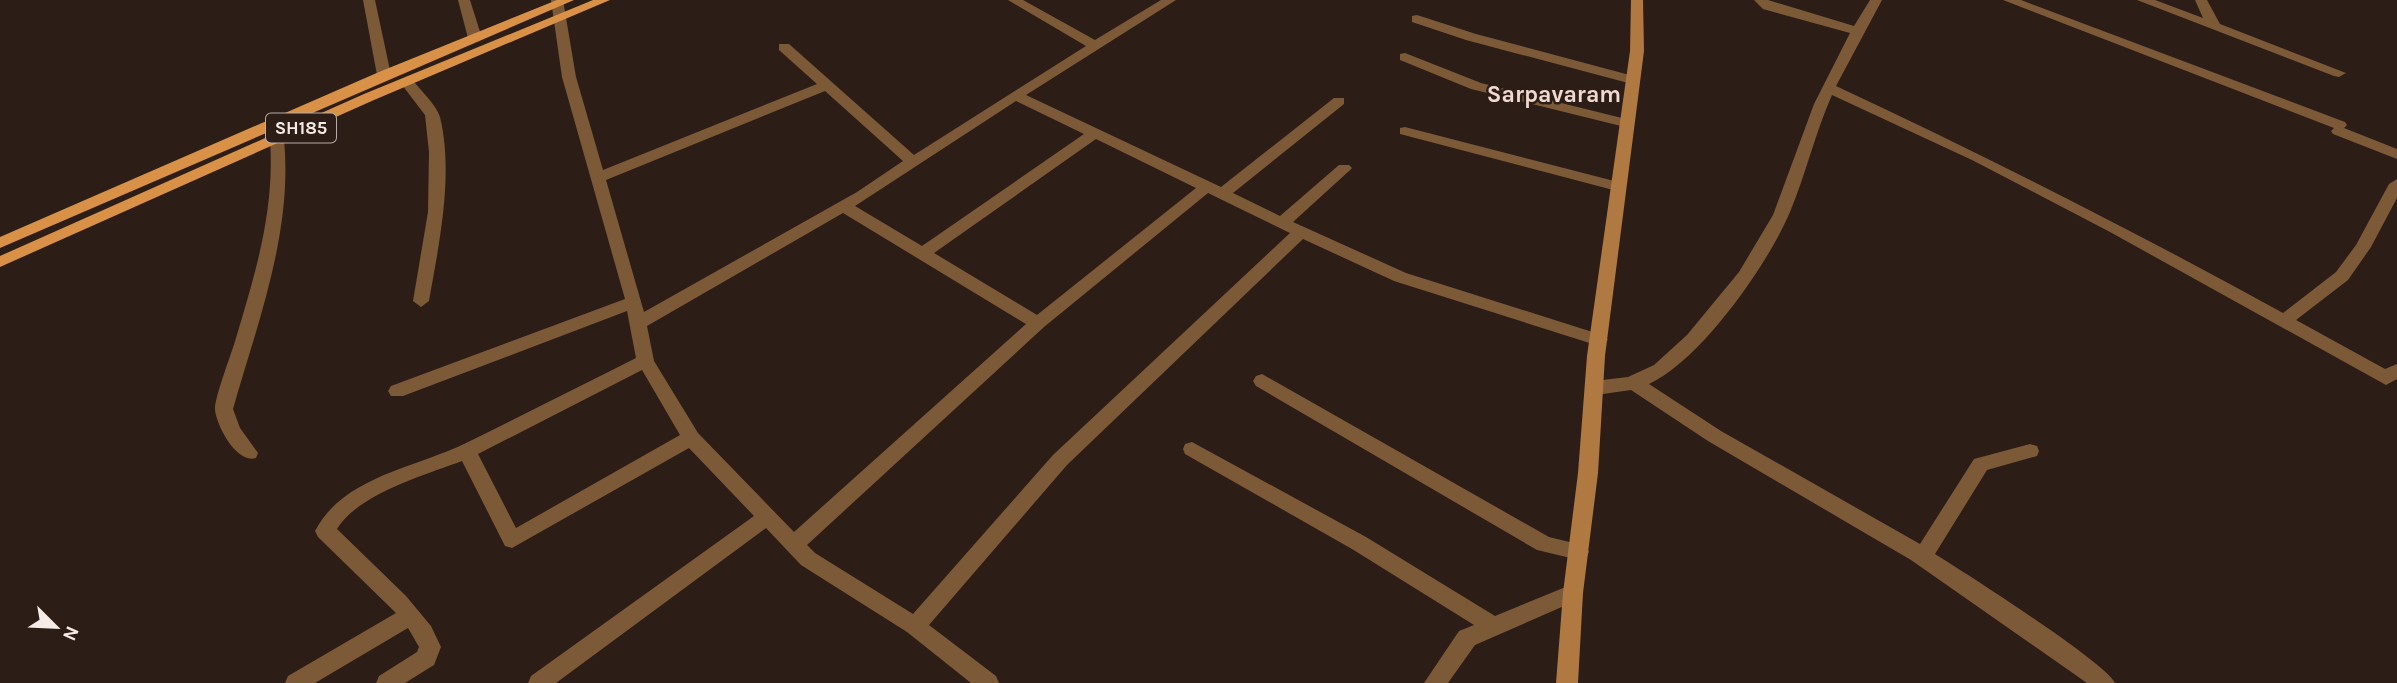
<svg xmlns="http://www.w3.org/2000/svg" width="2397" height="683" font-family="Karla,sans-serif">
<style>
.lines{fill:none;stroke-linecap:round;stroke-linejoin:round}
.minor{fill:#7c5a38;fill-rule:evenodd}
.secondary{fill:#b07941;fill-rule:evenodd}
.primary{fill:#d89146;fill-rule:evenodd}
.labels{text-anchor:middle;stroke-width:5;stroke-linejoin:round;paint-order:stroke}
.shield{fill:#2d1d17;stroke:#baada9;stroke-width:2}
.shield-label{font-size:18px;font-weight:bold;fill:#f7ebe7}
.quarter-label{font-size:23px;font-weight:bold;fill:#f1d9d1;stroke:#2d1d17}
</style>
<rect width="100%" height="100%" fill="#2d1d17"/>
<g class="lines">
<g class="minor">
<polygon points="363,0 375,0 391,75 389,78 379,78 377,75"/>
<polygon points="458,0 470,0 482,38 480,41 475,42 468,38"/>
<path d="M551,0H563L576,77L603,170L817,84L779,50V44H789L914,155L1086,46L1008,0H1023L1095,40L1161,0H1176L1026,95L1221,187L1334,98H1344V104L1233,193L1280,216L1339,165H1349L1352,168L1349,171L1293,222L1406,273L1605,336L1608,340L1599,346L1394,281L1303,239L1067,465L929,625L996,676L999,683H971L907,632L801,565L766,528L556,683H528L531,676L754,516L689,448L512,548L505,546L462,461C425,475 358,494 337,529L406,596L431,626L441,647L434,665L405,683H376L379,676L417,652L419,647L408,628L315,683H285L288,676L396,613L318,537L315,531C343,477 414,468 464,444C521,416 578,387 636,358L627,311L403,396H391L388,391L391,386L625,299L562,77ZM825,91L903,161L857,192L644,312L606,180ZM1016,101L1084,134L922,246L855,206ZM1096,139L1196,188L1037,315L934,253ZM1208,193L1290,233L1053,455L913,614L815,553L807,545L1044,327ZM843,213L1026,324L794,532L698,433L654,361L647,326ZM642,370L680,435L516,528L478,454Z"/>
<path d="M1754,0H1768L1854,26L1870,0H1882L1836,86C1988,157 2136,232 2283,313L2336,272L2356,245L2389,184L2397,179V198L2371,247L2348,280L2296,320L2385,369L2397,364V379L2386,385L2110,232L1972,160L1832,95C1815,133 1806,174 1790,212C1768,264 1701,360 1649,384L1721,431L1920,544L1974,459L2030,444L2037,446L2039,451L2037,456L1987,470L1935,554C1964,572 2105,662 2115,683H2087L1911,560L1708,441L1631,390L1603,394L1588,393L1585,388L1588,383L1594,381L1628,377L1654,365L1687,335L1739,272L1773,215L1814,104L1850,33L1763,9Z"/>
<polygon points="2003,0 2021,0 2345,122 2347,125 2344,128 2397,149 2397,159 2333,134 2331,131 2334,128"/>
<polygon points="2137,0 2155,0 2203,18 2195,0 2207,0 2220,24 2346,73 2339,77 2334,76"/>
<polygon points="1417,15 1476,34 1637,77 1639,80 1632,84 1466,40 1412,22 1412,16"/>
<polygon points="1405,53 1481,83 1630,120 1632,123 1625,127 1471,89 1400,60 1400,54"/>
<path d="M406,77L411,78C419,89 436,104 440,117C454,175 439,244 429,301L421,307L413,301L428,212L429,152L425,115L399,81Z"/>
<polygon points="1405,127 1622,183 1625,186 1617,191 1400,134 1400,128"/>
<path d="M277,135L284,139C293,232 258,321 233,409L240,428L258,453L256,458C237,464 217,427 215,410C214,398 232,353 236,338C256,271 275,210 270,139Z"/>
<polygon points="1262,374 1549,537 1586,546 1589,552 1586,558 1579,560 1537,550 1256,386 1253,381 1256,376"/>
<polygon points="1192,442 1366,537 1495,616 1573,584 1580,587 1583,593 1580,599 1475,645 1448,683 1424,683 1459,631 1474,625 1352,549 1185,454 1183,449 1185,444"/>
</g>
<polygon class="secondary" points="1631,0 1643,0 1644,51 1605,356 1598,473 1583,593 1578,683 1556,683 1563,593 1578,473 1587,356 1630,51"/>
<g class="primary">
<polygon points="557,0 574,0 0,248 0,237 379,72"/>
<polygon points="593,0 610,0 374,100 0,267 0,256 364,94"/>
</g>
</g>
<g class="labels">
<rect class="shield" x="266" y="113.5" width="70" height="29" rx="5"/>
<g class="shield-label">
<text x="301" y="134">SH185</text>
</g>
<g class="quarter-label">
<text x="1554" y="102">Sarpavaram</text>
</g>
</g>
<g transform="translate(56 627) rotate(114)" stroke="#2d1d17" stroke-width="5" paint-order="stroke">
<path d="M0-5L12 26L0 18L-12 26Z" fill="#f7ebe7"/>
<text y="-10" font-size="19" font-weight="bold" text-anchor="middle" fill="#f7ebe7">N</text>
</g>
</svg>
